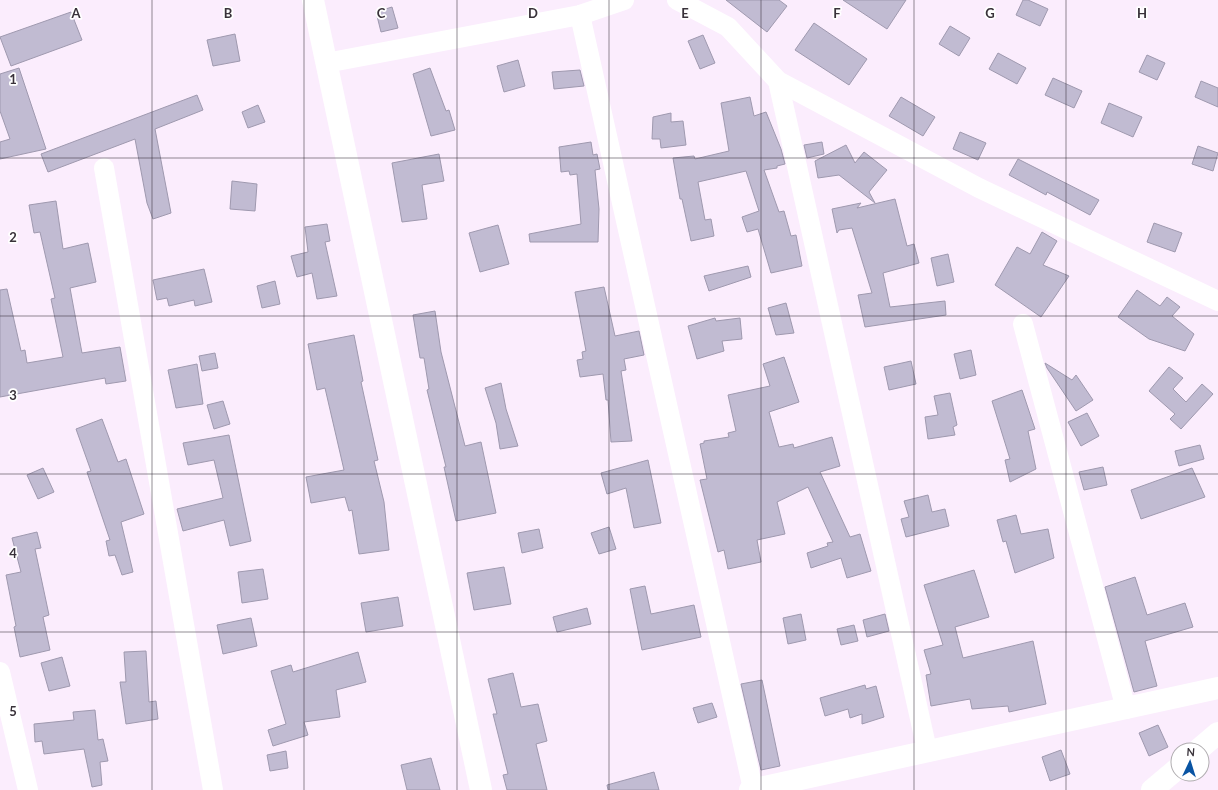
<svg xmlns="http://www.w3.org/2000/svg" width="1218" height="790" font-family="Lato,sans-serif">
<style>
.building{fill:#c1bbd2;stroke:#9f99af}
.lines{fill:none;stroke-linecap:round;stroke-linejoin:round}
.street{stroke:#fff;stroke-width:20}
.secondary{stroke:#fff;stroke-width:22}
.grid{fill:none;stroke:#39323a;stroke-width:1;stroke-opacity:0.55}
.grid-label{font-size:13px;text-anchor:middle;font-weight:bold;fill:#39323a;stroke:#fff;stroke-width:3.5;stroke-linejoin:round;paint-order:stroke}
</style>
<rect width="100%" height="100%" fill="#fbedfd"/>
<g class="building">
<polygon points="726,0 779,0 787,6 767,32"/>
<polygon points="843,0 906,0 887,29"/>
<polygon points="1023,0 1028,0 1048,9 1040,26 1016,15"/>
<polygon points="392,7 398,28 381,32 376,12"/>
<polygon points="71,12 82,40 11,66 0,37"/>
<polygon points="814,23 867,59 849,85 795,50"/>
<polygon points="950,26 970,38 959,56 939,44"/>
<polygon points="235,34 240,61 213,66 207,40"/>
<polygon points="703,35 715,63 700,69 688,41"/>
<polygon points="998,53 1026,68 1017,84 989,69"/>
<polygon points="1147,55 1165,63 1157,80 1139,72"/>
<polygon points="518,60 525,86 504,92 497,66"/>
<polygon points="19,68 46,149 0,159 0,142 10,139 0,111 0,74"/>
<polygon points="430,68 446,111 449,110 455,130 431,136 413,74"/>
<polygon points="580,70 584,86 554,89 552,72"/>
<polygon points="1053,78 1082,91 1074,108 1045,95"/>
<polygon points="1201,81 1218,88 1218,107 1195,97"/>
<polygon points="197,95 203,110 155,129 171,213 153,219 147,203 135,139 48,172 41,154"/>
<polygon points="750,97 754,116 766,112 781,149 785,164 777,166 777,168 764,170 779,212 784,211 791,236 796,235 802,266 771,273 758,229 747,232 742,217 759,211 746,171 698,182 705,220 711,219 714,236 691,241 682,199 680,199 673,158 694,156 695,159 729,151 721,103"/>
<polygon points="901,97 935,117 923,136 889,116"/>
<polygon points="1109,103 1142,117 1133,137 1101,123"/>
<polygon points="258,105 265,122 248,128 242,112"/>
<polygon points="671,113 671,122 683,121 686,145 661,148 660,139 652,139 653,117"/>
<polygon points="960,132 986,143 978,160 953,149"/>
<polygon points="591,142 593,155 597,154 600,169 595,170 599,209 598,242 530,242 529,234 581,224 577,174 570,175 569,171 561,172 559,147"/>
<polygon points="822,142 824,154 807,158 804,145"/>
<polygon points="846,145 855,163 864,152 887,170 869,192 875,203 839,175 818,178 815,161"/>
<polygon points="1198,146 1218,153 1213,171 1192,164"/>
<polygon points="439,154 444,181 422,185 427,219 402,222 392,163"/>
<polygon points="1018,159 1099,200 1090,215 1047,192 1046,195 1009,175"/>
<polygon points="232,181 257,184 255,211 230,209"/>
<polygon points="895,199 907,246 914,244 919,263 883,273 890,307 945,301 946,315 865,327 858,295 872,293 852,228 839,230 837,233 832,209 861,203 857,208"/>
<polygon points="56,201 63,249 88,243 96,282 70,288 82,353 120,347 126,381 106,384 105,378 0,397 0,290 7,289 21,351 25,350 27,363 63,357 51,299 55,298 40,232 34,233 29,205"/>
<polygon points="1154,223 1182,233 1175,252 1147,242"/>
<polygon points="327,224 330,241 325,242 337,296 317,299 312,273 297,277 291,256 308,252 305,227"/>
<polygon points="498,225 509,264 480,272 469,233"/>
<polygon points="1042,232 1057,241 1043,265 1069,276 1041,317 995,285 1017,247 1030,254"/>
<polygon points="948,254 954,282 937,286 931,258"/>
<polygon points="748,266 751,277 709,291 704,276"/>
<polygon points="204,269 212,302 195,306 194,300 169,306 167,298 157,300 153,280"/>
<polygon points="275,281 280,304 262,308 257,286"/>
<polygon points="604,287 615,336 639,331 644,355 624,359 626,370 621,371 632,441 611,442 608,400 606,400 603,374 580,377 577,360 583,359 582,352 586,351 575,292"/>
<polygon points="1137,290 1160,306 1167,297 1180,307 1172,316 1194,334 1185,351 1149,339 1118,317"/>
<polygon points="786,303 794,333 776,335 768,308"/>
<polygon points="435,311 441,352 465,446 481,442 496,513 456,521 444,467 446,467 427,390 429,389 424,358 420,358 413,315"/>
<polygon points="715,318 716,321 740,318 742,339 722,341 724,351 697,359 688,326"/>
<polygon points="354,335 363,381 361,382 378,460 374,461 384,502 389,550 359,554 352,510 349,511 345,497 311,503 306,477 344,470 325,388 317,390 308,344"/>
<polygon points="971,350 976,375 960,379 954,354"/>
<polygon points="215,353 218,368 202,371 199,356"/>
<polygon points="784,357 799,402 769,412 779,447 793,444 794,448 832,437 840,466 820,472 850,537 860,534 871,571 847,578 841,558 811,568 807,553 828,546 827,543 833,542 808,487 777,502 785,534 757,540 761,562 728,569 724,550 718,552 700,480 707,479 700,444 704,443 704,441 729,437 728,433 736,431 728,395 770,386 763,364"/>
<polygon points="911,361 916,384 889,390 884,367"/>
<polygon points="1045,363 1072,380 1076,375 1093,400 1076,411 1047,368"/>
<polygon points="197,364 203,404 176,408 168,370"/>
<polygon points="1169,367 1183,378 1173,389 1186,402 1202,384 1213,394 1181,429 1170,419 1175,414 1149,391"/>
<polygon points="501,383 506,409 518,446 500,449 496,423 485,388"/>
<polygon points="1022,390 1035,429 1028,431 1036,469 1010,482 1005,460 1010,459 992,401"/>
<polygon points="950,393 957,425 953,427 955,435 928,439 925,417 938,415 934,396"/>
<polygon points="223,401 230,424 214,429 207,405"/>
<polygon points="1087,413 1099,436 1081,446 1068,422"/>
<polygon points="102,419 118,462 126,459 144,514 121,522 133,572 122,575 115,555 109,556 106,541 110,540 87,472 91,471 76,429"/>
<polygon points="229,435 251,541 230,546 224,520 183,531 177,509 223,498 214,460 188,465 183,443"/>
<polygon points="1200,445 1204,459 1179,466 1175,451"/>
<polygon points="648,460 661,523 634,528 626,488 607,494 601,473"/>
<polygon points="1103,467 1107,485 1084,490 1079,472"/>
<polygon points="43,468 54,492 38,499 27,475"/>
<polygon points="1192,468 1205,497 1141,519 1131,490"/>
<polygon points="928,495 932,512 945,509 949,526 906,537 901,519 909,517 904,501"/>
<polygon points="1016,515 1021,534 1048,529 1054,558 1015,573 1006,541 1003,542 997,520"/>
<polygon points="609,527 616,549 599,554 591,533"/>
<polygon points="539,529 543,548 522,553 518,533"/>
<polygon points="37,532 41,548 35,549 49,615 43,617 50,650 20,657 14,627 16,626 6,575 21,572 12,538"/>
<polygon points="504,567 511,604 474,610 467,573"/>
<polygon points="263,569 268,599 242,603 238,572"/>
<polygon points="974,570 989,617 955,627 963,658 1033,641 1046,704 1009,712 1008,706 972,709 970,699 931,706 926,675 931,674 924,650 943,645 924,585"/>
<polygon points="1135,577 1147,615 1185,603 1193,627 1145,641 1157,686 1134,692 1105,587"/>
<polygon points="645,586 651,614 694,605 701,637 642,650 630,589"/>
<polygon points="398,597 403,626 366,632 361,603"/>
<polygon points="587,608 591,624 557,632 553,617"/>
<polygon points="801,614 806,640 788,644 783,618"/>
<polygon points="885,614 889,631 867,637 863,620"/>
<polygon points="251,618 257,646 223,654 217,625"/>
<polygon points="854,625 858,641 841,645 837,629"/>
<polygon points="146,651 149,702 156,701 158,719 126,724 120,682 126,682 124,652"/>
<polygon points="358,652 366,682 336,690 340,717 304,722 308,735 273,746 268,730 286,724 271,671 291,665 293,672"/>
<polygon points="62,657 70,686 49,691 41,663"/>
<polygon points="513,673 521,707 538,704 547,741 536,744 547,790 507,790 503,775 508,774 493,714 497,714 488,679"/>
<polygon points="762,680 780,766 761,770 741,684"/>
<polygon points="865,685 866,689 876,686 884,717 862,724 862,714 850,718 848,709 825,716 820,698"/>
<polygon points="712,703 717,717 698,723 693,708"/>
<polygon points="95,710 98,740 103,739 108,761 100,762 102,785 92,787 84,749 44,754 42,741 35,742 34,724 74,720 73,712"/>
<polygon points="1158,725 1168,747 1149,756 1139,733"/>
<polygon points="1061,750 1070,774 1050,781 1042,757"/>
<polygon points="286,751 288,768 270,771 267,755"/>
<polygon points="431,758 440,790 407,790 401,765"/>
<polygon points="654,772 659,790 608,790 607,785"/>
</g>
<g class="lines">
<g class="street">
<polyline points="677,0 728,27 778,81 979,188 1218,301"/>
<polyline points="580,15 753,789"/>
<polyline points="326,63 580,15 624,0"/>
<polyline points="778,81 927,750"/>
<polyline points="104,168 213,790"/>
<polyline points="1023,324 1126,709"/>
<polyline points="0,672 28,790"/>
</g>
<g class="secondary">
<polyline points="313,0 481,790"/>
<polyline points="1198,750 1218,733"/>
<polyline points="750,790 1218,688"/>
<polyline points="1152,790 1178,768"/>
</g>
</g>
<path class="grid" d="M152,0V790M304,0V790M457,0V790M609,0V790M761,0V790M914,0V790M1066,0V790M0,158H1218M0,316H1218M0,474H1218M0,632H1218"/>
<g class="grid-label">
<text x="76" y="18">A</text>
<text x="228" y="18">B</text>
<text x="381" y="18">C</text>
<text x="533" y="18">D</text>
<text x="685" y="18">E</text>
<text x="837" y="18">F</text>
<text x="990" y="18">G</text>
<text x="1142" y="18">H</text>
<text x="13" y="84">1</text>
<text x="13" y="242">2</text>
<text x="13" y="400">3</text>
<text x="13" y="558">4</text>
<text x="13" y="716">5</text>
</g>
<g transform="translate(1190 762) rotate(4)"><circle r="19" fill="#ffffff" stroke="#b0adb0"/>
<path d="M0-3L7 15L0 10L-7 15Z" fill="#0954a3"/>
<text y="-6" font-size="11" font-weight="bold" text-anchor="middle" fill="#39323a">N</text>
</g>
</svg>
